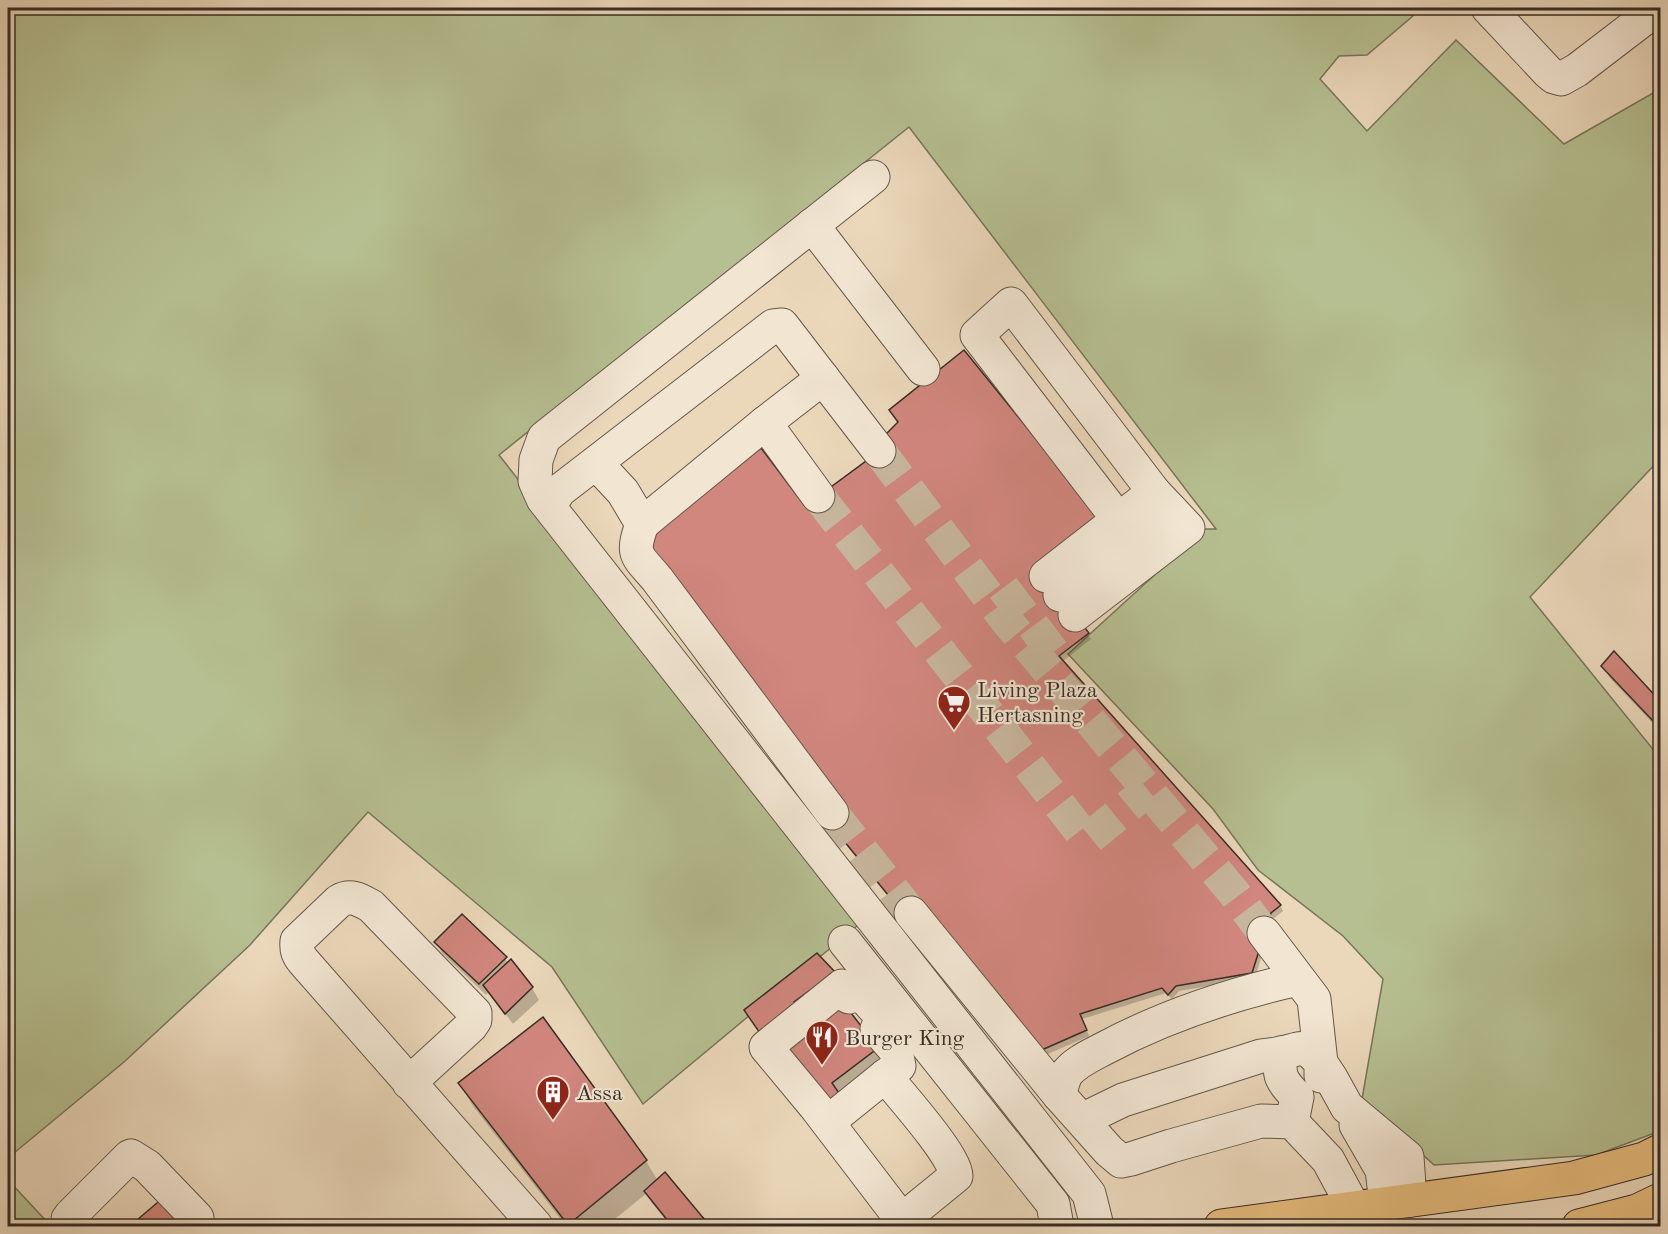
<svg xmlns="http://www.w3.org/2000/svg" width="1668" height="1234" font-family="'Old Standard TT',serif">
<style>
.green{fill:#b6bf91;stroke:#76765b;stroke-width:1.5}
.shadow{fill:#0003}
.building{fill:#d1867e;stroke:#372d25;stroke-width:1.5}
.lines{fill:none;stroke-linecap:round;stroke-linejoin:round}
.minor-tunnel{stroke:#c7b69d;stroke-width:33;stroke-dasharray:33 16;stroke-linecap:butt}
.minor-casing{stroke:#64584a;stroke-width:35}
.major-casing{stroke:#372d25;stroke-width:35}
.minor{stroke:#f2e6d3;stroke-width:33}
.major{stroke:#e6bc7e;stroke-width:33}
.labels{text-anchor:middle;stroke-width:4.5;stroke-linejoin:round;paint-order:stroke}
.poi-label{font-size:22px;fill:#372d25;stroke:#f2e6d3;text-anchor:start}
</style>
<rect width="100%" height="100%" fill="#ebd8bb"/>
<filter id="stains"><feTurbulence type="fractalNoise" baseFrequency=".00333" numOctaves="4"/><feColorMatrix values="0 0 0 0 .2 0 0 0 0 .09 0 0 0 0 .02 0 0 0 .5 -.17"/></filter>
<radialGradient id="worn" r=".72"><stop offset=".6" stop-color="#630" stop-opacity="0"/><stop offset="1" stop-color="#630" stop-opacity=".3"/></radialGradient>
<g class="green">
<polygon points="8,8 1407,8 1413,16 1367,55 1339,56 1320,79 1367,131 1456,40 1564,144 1660,89 1660,459 1530,597 1660,758 1660,1131 1596,1155 1434,1165 1362,1099 1383,979 1343,936 1258,870 1213,809 1068,654 1205,529 1216,529 909,127 499,455 863,921 643,1104 552,967 368,812 250,945 124,1062 8,1158"/>
<polygon points="8,1180 51,1226 8,1226"/>
</g>
<g class="shadow">
<polygon points="805,508 1045,576 1091,639 1062,662 1280,905 1283,911 1273,919 1255,978 1179,991 1172,999 1166,993 1082,1019 1089,1036 1032,1061"/>
<polygon points="1614,653 1660,703 1660,731 1610,678 1603,666"/>
<polygon points="436,942 505,958 508,963 510,961 532,988 539,1000 513,1024 489,992 486,995 442,953"/>
<polygon points="817,955 838,998 883,1061 829,1117 752,1022"/>
<polygon points="460,1084 646,1161 658,1181 665,1174 708,1226 671,1226 652,1203 647,1193 606,1226 566,1226 473,1106"/>
<polygon points="163,1199 182,1226 132,1226"/>
</g>
<g class="building">
<polygon points="964,350 1098,515 1042,571 1089,633 1059,656 1281,905 1271,913 1252,973 1176,986 1168,995 1162,988 1080,1014 1087,1030 1028,1056 906,917 826,819 644,541 761,448 805,506 889,444 884,436 898,422 889,410"/>
<polygon points="1614,651 1660,701 1660,710 1654,722 1601,666"/>
<polygon points="462,914 507,957 479,984 434,942"/>
<polygon points="817,953 835,972 794,1002 801,1011 764,1039 744,1010"/>
<polygon points="511,959 533,987 505,1014 483,985"/>
<polygon points="838,996 878,1048 832,1083 839,1093 822,1107 774,1045"/>
<polygon points="543,1017 647,1160 568,1225 458,1083"/>
<polygon points="665,1172 710,1226 672,1226 644,1191"/>
<polygon points="164,1197 181,1221 174,1226 130,1226"/>
</g>
<g class="lines">
<g class="minor-tunnel">
<polyline points="879,451 1006,620 1234,893 1264,933"/>
<polyline points="818,496 1087,840 1148,790"/>
<polyline points="1000,611 1046,576"/>
<polyline points="1030,649 1075,615"/>
<polyline points="832,813 911,913"/>
</g>
<g class="minor-casing">
<g id="minor">
<polyline points="1488,8 1548,72 1554,77 1561,79 1577,70 1658,8"/>
<polyline points="873,177 544,438 536,460 535,481 543,499 1089,1194 1097,1226"/>
<polyline points="812,225 923,369"/>
<polyline points="765,423 823,378"/>
<path d="M596,463L623,492L642,524C631,556 636,554 657,579L832,813"/>
<polyline points="549,506 559,491 773,326 782,325 879,451"/>
<polyline points="1118,519 977,335 1011,304 1154,492"/>
<polyline points="642,524 765,423 818,496"/>
<polyline points="1046,576 1154,492 1188,528 1075,615"/>
<polyline points="1060,595 1170,509"/>
<polyline points="911,913 1059,1095 1109,1151 1121,1161 1131,1159 1171,1146 1261,1121 1292,1122 1328,1160 1354,1208"/>
<polyline points="1264,933 1314,999 1321,1063 1331,1078 1347,1107 1407,1157 1410,1200"/>
<polyline points="845,942 1053,1204 1057,1226"/>
<path d="M1281,1053C1278,1076 1281,1081 1297,1097L1292,1122"/>
<path d="M409,1083L471,1026L475,1020V1013L371,906C360,900 351,894 339,901L297,941C296,950 298,955 304,962L536,1226"/>
<path d="M1059,1095C1062,1088 1063,1079 1067,1073C1077,1061 1092,1055 1105,1048C1165,1016 1232,994 1298,979"/>
<polyline points="828,1122 885,1076"/>
<polyline points="1356,1125 1382,1170 1386,1203"/>
<path d="M1089,1128L1090,1116L1123,1100L1261,1056C1267,1055 1275,1055 1281,1053C1305,1048 1303,1043 1321,1063V1076"/>
<path d="M902,1220L956,1176C957,1158 899,1093 885,1076L899,1066L896,1051L877,1029L886,1022L858,990L849,997L842,986L766,1047L815,1106L902,1220L905,1226"/>
<polyline points="68,1226 68,1219 71,1215 129,1157 131,1156 147,1166 197,1218"/>
</g>
</g>
<g class="major-casing">
<g id="major">
<polyline points="1221,1226 1574,1178 1644,1159 1660,1151"/>
<polyline points="1579,1226 1637,1211 1660,1200"/>
</g>
</g>
<use href="#minor" class="minor"/>
<use href="#major" class="major"/>
</g>
<defs>
<g id="supermarket-pin" transform="scale(1.725)"><path d="M0 17L-7.5 6A9.5 9.5 0 1 1 7.5 6Z" fill="#8f2418" stroke="#f2e6d3"/><path d="M-6-5.5h2.5l.6 2H6L4.5 2H-2.5L-4.4-4H-6ZM-1.5 3.2a1.3 1.3 0 1 0 .1 0ZM3 3.2a1.3 1.3 0 1 0 .1 0Z" fill="#fff"/></g>
<g id="restaurant-pin" transform="scale(1.725)"><path d="M0 17L-7.5 6A9.5 9.5 0 1 1 7.5 6Z" fill="#8f2418" stroke="#f2e6d3"/><path d="M-5-6h1v4h1v-4h1v4h1v-4h1v5L-1.5 .5V6h-2V.5L-5-1ZM5-6V6H3V1.5H1.5Q1.5-4 5-6Z" fill="#fff"/></g>
<g id="building-pin" transform="scale(1.725)"><path d="M0 17L-7.5 6A9.5 9.5 0 1 1 7.5 6Z" fill="#8f2418" stroke="#f2e6d3"/><path d="M-4-6H4V6H1V3H-1V6H-4ZM-2.5-4.3h1.7v1.8h-1.7ZM.8-4.3h1.7v1.8H.8ZM-2.5-1h1.7V.8h-1.7ZM.8-1h1.7V.8H.8Z" fill="#fff"/></g>
</defs>
<g fill-rule="evenodd">
<use href="#supermarket-pin" x="954" y="702"/>
<use href="#restaurant-pin" x="822" y="1037"/>
<use href="#building-pin" x="553" y="1092"/>
</g>
<g class="labels">
<g class="poi-label">
<text x="977" y="697">Living Plaza<tspan x="977" dy="25">Hertasning</tspan></text>
<text x="845" y="1045">Burger King</text>
<text x="576" y="1100">Assa</text>
</g>
</g>
<rect width="1668" height="1234" fill="none" stroke="#ebd8bb" stroke-width="30"/>
<rect x="9" y="9" width="1650" height="1216" fill="none" stroke="#372d25" stroke-width="3"/>
<rect x="15" y="15" width="1638" height="1204" fill="none" stroke="#372d25" stroke-width="1.5"/>
<rect width="100%" height="100%" filter="url(#stains)"/>
<rect width="100%" height="100%" fill="url(#worn)"/>
</svg>
